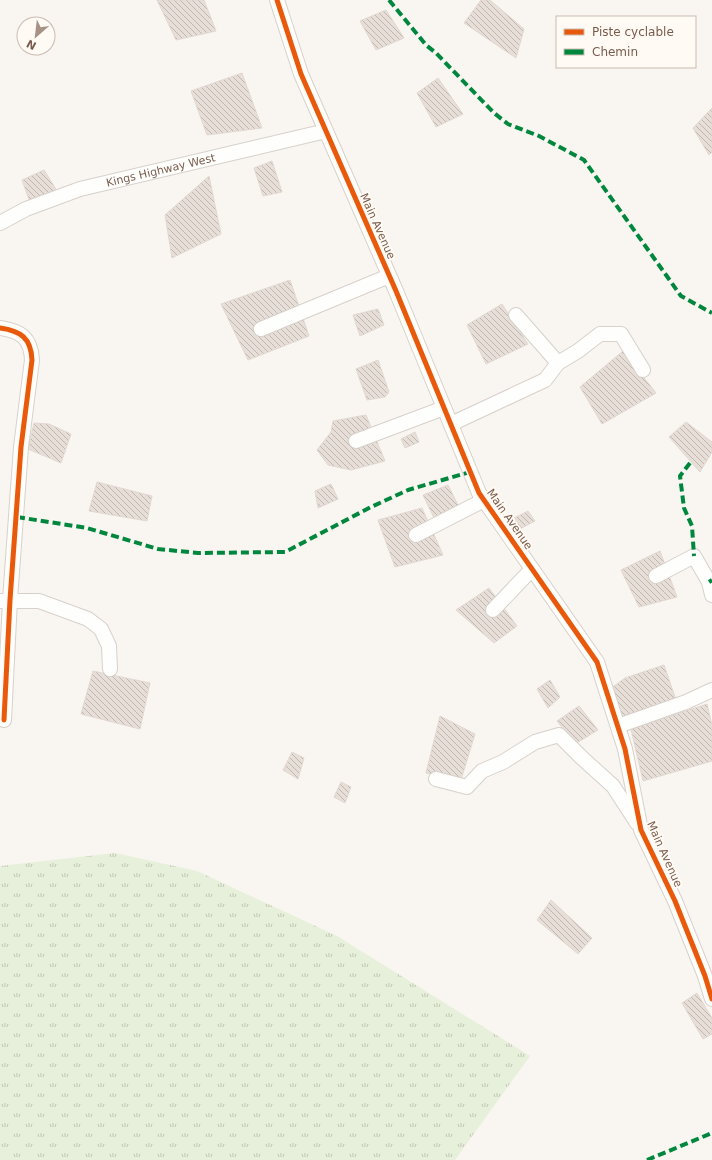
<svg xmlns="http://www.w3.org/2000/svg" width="712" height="1160" font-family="'DejaVu Sans',sans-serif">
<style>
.grass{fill:url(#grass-tufts)}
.building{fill:url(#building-back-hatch);stroke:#e2d8d2}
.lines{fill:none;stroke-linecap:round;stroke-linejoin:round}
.minor-casing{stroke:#d7d1cb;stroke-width:16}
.minor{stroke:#fefefd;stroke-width:14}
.quiet{stroke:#00873e;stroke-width:4;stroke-dasharray:8 4;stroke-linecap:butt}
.cycleway-casing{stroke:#fffaf3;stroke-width:8}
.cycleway{stroke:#e8590c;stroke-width:5}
.labels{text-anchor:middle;stroke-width:4;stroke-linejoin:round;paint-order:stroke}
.street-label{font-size:11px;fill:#7a5c4d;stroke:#fffaf3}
</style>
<defs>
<pattern id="grass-tufts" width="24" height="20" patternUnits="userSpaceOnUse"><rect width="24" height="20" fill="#e7f0db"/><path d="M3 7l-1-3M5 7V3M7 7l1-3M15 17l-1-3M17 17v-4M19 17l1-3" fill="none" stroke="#c0c6b4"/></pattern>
<pattern id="building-back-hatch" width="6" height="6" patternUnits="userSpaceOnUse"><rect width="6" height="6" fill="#e6ded7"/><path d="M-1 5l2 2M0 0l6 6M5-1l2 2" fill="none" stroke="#bfb7b1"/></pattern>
</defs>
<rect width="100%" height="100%" fill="#f9f5f0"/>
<polygon class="grass" points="115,853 197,871 337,936 530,1056 455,1160 0,1160 0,866"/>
<g class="building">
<polygon points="157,0 204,0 216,31 176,40"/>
<polygon points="481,0 490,0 524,29 516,58 464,23"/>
<polygon points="386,10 404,38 376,50 360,21"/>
<polygon points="242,73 262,128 207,135 191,91"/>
<polygon points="438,78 463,114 436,127 417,93"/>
<polygon points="712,108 712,152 709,155 693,128"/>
<polygon points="272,161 282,192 263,196 254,168"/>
<polygon points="44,170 57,191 30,202 22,180"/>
<polygon points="209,176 221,234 172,258 165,215"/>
<polygon points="290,280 309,336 248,360 221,304"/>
<polygon points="502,304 528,344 486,364 467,325"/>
<polygon points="378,309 384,325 360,336 353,315"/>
<polygon points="623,351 656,393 602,424 580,387"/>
<polygon points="378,360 389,392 385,397 367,400 356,369"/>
<polygon points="366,415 385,461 351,470 328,465 317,450 331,432 333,421"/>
<polygon points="686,422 712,442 712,452 700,472 669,437"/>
<polygon points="34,423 49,424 71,434 61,463 28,449"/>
<polygon points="415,432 419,442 405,448 401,439"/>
<polygon points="97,482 152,496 147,521 89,511"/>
<polygon points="331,484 338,499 318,508 315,491"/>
<polygon points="448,485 458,505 434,518 423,495"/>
<polygon points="422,508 443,555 395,567 378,520"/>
<polygon points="528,511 535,521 516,531 508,521"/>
<polygon points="660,551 677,597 639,607 621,570"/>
<polygon points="489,588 517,626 494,643 456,610"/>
<polygon points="664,665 676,700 620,720 610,689 625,678"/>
<polygon points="93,671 150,683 140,729 81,714"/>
<polygon points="550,680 560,697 548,708 537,689"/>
<polygon points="707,704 712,725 712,761 643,781 631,729"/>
<polygon points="579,706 598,730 575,744 557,721"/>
<polygon points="440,716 475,734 461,780 426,773"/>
<polygon points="292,752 304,758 298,779 283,770"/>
<polygon points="341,782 351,787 345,803 334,797"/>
<polygon points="551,900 592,938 578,954 537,920"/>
<polygon points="697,993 712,1018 712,1034 703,1039 682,1003"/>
</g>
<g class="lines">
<g class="minor-casing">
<g id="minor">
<polyline points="277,0 301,74 396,291 479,493 597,662 625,749 641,830 675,901 705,976 712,999"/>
<path id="s1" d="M0,223L26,209L80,189L326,131"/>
<polyline points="516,315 558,363"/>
<path d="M0,328C21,331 31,338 32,360L21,447L10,600L4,720"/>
<polyline points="261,329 389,276"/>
<polyline points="451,424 545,380 558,363 578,351 600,334 621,334 643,370"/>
<polyline points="356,441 444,408"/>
<polyline points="416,535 484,500"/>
<polyline points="656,576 694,556 709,582 712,595"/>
<polyline points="0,601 39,601 88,619 101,629 109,646 110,669"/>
<polyline points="493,610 532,569"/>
<polyline points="618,726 686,702 712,690"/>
<polyline points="436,779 467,787 482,771 503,762 535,742 559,735 581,757 613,786 637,823"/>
</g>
</g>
<use href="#minor" class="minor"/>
<g class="quiet">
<polyline points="389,0 426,45 436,53 494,113 508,124 539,136 584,160 681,296 712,313"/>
<polyline points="690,463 680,476 684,508 692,526 694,556"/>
<polyline points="17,517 87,528 158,549 198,553 285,552 371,507 408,490 470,472"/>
<polyline points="709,582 712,580"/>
<polyline points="647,1160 712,1133"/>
</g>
<g class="cycleway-casing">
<g id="cycleway">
<polyline points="277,0 301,74 396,291 479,493 597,662 625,749 641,830 675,901 705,976 712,999"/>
<path d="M0,328C21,331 31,338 32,360L21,447L10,600L4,720"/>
</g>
</g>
<use href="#cycleway" class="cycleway"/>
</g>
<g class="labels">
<g class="street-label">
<text dy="4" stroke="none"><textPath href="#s1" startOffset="170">Kings Highway West</textPath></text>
<text transform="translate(378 226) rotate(66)" y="4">Main Avenue</text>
<text transform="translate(510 519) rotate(55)" y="4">Main Avenue</text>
<text transform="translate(665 854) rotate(66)" y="4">Main Avenue</text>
</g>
</g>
<rect x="556" y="16" width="140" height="52" fill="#fffaf3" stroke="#cabbb1"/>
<rect x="564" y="29" width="20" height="6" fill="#e8590c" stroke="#cabbb1"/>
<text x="592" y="36" font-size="12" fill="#7a5c4d">Piste cyclable</text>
<rect x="564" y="49" width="20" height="6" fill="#00873e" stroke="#cabbb1"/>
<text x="592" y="56" font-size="12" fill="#7a5c4d">Chemin</text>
<g transform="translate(36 36) rotate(208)"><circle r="19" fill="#fffaf3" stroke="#cabbb1"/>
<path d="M0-3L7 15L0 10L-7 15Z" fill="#a69286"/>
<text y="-6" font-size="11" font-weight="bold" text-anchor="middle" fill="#7a5c4d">N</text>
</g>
</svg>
